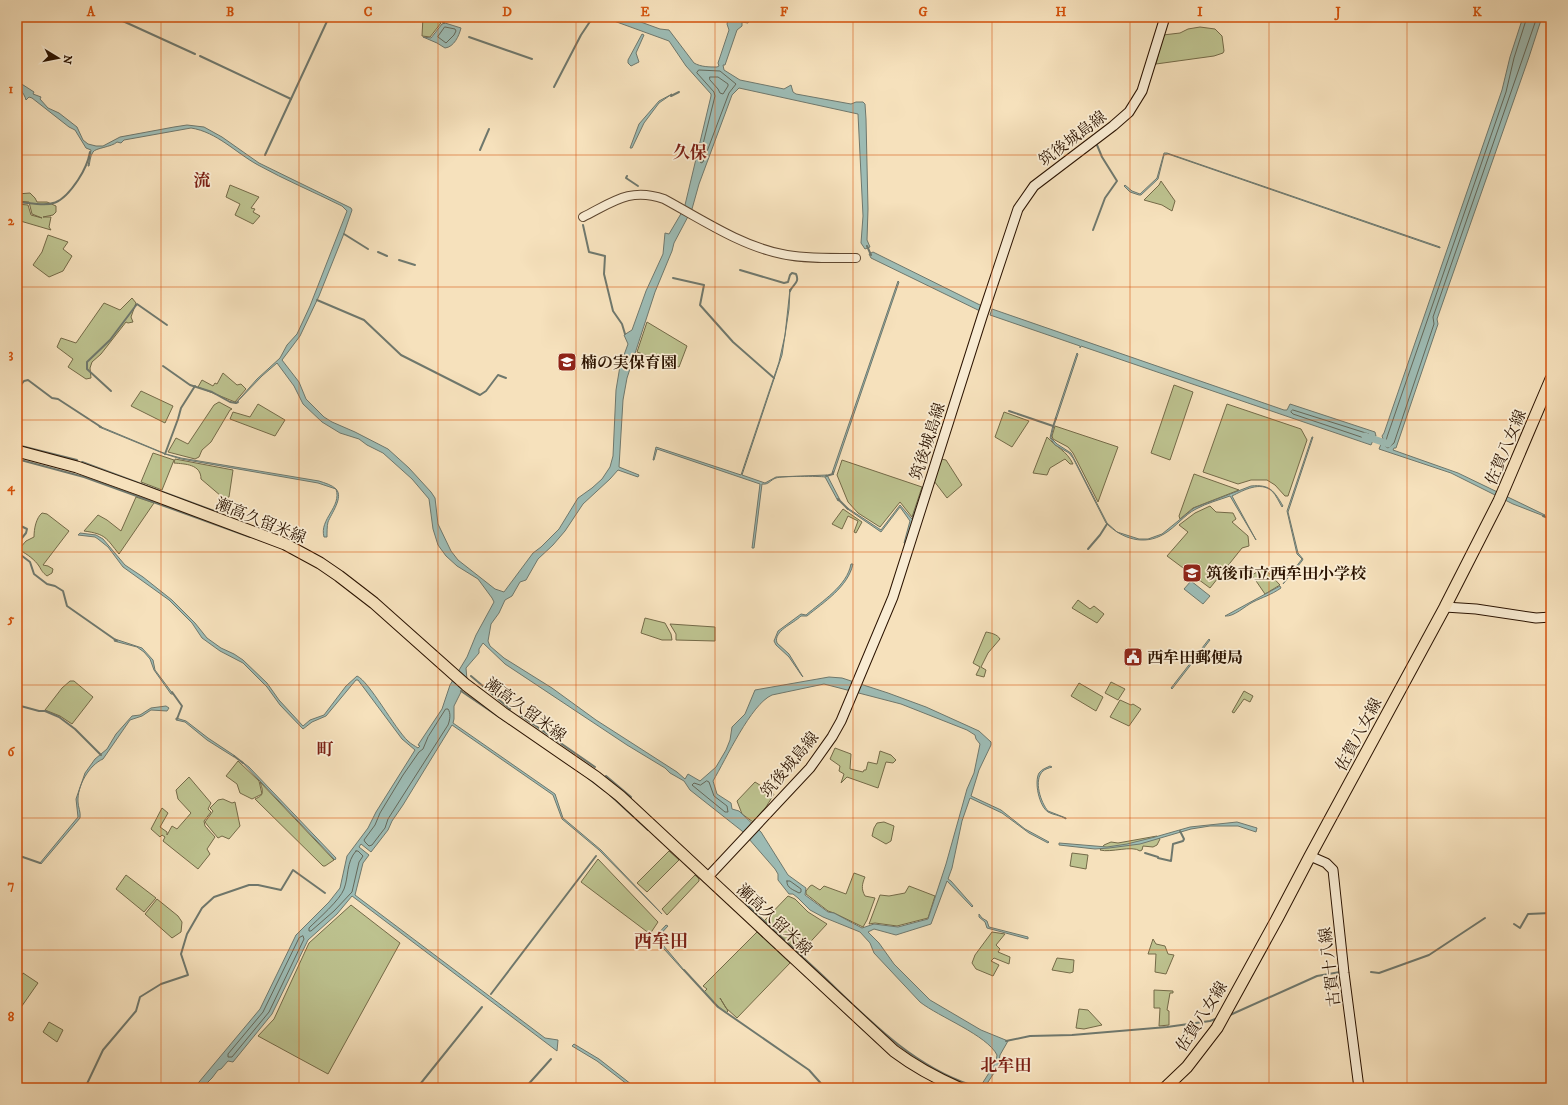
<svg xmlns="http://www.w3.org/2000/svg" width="1568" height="1105" font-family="'IM FELL DW Pica','Noto Serif JP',serif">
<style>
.green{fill:#bdc28f;stroke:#746a48}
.water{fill:#9dbcb5;stroke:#6f786d;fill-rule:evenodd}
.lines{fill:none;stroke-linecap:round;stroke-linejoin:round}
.shore{stroke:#64685a;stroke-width:1}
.stream{stroke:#6f786d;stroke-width:2}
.canal{stroke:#9dbcb5;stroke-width:7}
.tertiary-casing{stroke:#5e462f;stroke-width:10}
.secondary-casing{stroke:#2b1300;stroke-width:11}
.primary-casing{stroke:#2b1300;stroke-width:13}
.tertiary{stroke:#f9ecd3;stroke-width:8}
.secondary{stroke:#f9ecd3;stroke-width:9}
.primary{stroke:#f6e1bc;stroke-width:11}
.grid{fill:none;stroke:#d5520b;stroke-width:1;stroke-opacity:0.55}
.labels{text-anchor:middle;stroke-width:3.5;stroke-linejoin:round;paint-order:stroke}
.street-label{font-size:16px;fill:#2b1300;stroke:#f9ecd3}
.poi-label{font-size:16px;font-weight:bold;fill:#2b1300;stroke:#f9ecd3;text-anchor:start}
.neighbourhood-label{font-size:17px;font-weight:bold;fill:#7a1f14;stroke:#f9ecd3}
.quarter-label{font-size:18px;font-weight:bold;fill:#7a1f14;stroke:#f9ecd3}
.neatline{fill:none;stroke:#d5520b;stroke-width:1.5}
.grid-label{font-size:13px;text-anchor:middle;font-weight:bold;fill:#d5520b}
</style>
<rect width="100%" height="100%" fill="#f6e1bc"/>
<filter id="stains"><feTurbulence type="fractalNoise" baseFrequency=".005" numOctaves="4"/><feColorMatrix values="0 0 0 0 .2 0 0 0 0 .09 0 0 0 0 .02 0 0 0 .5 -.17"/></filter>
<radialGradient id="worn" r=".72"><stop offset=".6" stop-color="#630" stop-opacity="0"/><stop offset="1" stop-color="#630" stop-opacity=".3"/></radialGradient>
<g class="green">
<polygon points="423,17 431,17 441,23 430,37 422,36"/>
<polygon points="1200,27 1215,29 1222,36 1224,51 1223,53 1214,56 1156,64 1163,35 1180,33 1188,29"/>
<polygon points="1161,181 1175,201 1172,211 1162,205 1144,200 1159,185"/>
<polygon points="230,185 259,197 251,208 255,209 253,212 260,216 253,224 235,215 240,204 226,197"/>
<polygon points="30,193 35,198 37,202 47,202 56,206 56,212 53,215 43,217 51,217 49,227 51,230 17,220 17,204 28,205 31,215 42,218 32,214 29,202 17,201 17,194"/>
<polygon points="48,235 68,242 63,249 72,256 63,271 49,277 33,265 42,252"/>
<polygon points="132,298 136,303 131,317 133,322 128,323 126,322 101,354 92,362 90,368 91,378 86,379 68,367 73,359 57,347 61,338 76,343 104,303 120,310"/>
<polygon points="647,322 687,346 679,367 637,352"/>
<polygon points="223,373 237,385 241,384 246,389 235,402 198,387 202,380 213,386 215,383 217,384"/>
<polygon points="1174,385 1193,392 1170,460 1151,453"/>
<polygon points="141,391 173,406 165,423 131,406"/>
<polygon points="219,402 232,409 230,410 211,442 202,450 199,457 195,459 168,452 176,438 188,444 214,405"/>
<polygon points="258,404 285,420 275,436 230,419 233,412 250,417"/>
<polygon points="1227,404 1301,429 1307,440 1288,496 1285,496 1275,485 1267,480 1251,480 1238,484 1203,472"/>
<polygon points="1004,412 1029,421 1012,447 995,437"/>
<polygon points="1055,426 1118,447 1098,502 1073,453 1068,447 1053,439 1052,436"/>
<path d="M1047,437C1056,447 1067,451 1073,464H1070L1065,459L1050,468L1047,475L1033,473Z"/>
<polygon points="153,453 174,460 162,490 141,482"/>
<path d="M175,459L233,470L229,497L225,498L221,496L201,479C201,464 185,464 174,463Z"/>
<polygon points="941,459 946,460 962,485 947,498 934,481"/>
<polygon points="842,460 922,487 912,517 900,502 880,527 858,513 848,502 837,475"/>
<polygon points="1194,474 1239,490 1193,508 1180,519 1179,516"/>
<path d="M136,497L154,503L119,554C106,538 106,534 84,531L98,515L107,520L121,531Z"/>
<polygon points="1210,506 1216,512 1233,513 1236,519 1232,522 1248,536 1249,546 1242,548 1210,588 1167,556 1188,532 1179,525 1195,513"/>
<polygon points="843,509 862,522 856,533 854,532 858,521 848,516 842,529 832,524"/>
<path d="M42,513L47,514L69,531L43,565L48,566L53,569L52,573L47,576C42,572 42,571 39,566C35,560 27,554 21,551L20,548L26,541L34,537C34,529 36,518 42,513Z"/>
<polygon points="1264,568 1280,585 1265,594 1252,575"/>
<polygon points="1078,600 1090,609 1094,606 1104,614 1097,623 1072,608"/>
<polygon points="645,618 665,623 671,634 672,640 662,640 641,633"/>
<polygon points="670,624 715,627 715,641 676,640 676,634"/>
<path d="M986,632C991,633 997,634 1000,639L988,653L981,667L986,670L984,677L976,675L980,667L973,663Z"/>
<polygon points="70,681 74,681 93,697 72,724 60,716 45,710 62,688"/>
<polygon points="1111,682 1125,689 1118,700 1105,693"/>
<polygon points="1079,683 1103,697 1096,711 1071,696"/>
<polygon points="1244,691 1253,696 1250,702 1244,699 1234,713 1232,712"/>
<polygon points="1120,700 1131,705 1133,704 1141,709 1129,726 1110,717"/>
<polygon points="835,748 851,754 850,769 863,772 864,770 866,770 868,762 877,764 880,751 891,755 896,760 893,763 886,762 878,788 847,777 841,783 844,774 839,771 840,766 830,759"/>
<polygon points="238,761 259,781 262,794 252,799 240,793 237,784 226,776"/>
<polygon points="189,777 211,803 208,809 211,812 204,821 205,826 215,837 207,849 210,854 198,869 163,841 165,837 162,835 160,837 151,829 162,808 168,813 160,827 167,832 167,835 172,826 177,829 191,813 178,799 176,790"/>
<path d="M260,782L334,860L325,866H323L255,799C265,795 263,791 260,782Z"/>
<polygon points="755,782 774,794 766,807 753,822 742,814 737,801"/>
<polygon points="223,799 232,803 235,802 240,826 229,839 222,836 218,838 208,826 205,822 213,811 210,808 218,800"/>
<polygon points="884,822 894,826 891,841 886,844 872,836 874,828 877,823"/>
<path d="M1157,836L1160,839L1157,845L1153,847L1143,846L1142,850L1140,851C1132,845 1111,853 1100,850L1104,845L1111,842L1118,843Z"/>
<polygon points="669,851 679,860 647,892 637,883"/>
<polygon points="1072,853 1088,855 1086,869 1070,866"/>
<polygon points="598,859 658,922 650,934 581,882"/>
<path d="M854,873L865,877C862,884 861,889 865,896L875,898L867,920L863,927L834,913L828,911L806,894V891L810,886L812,885L820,890L824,886L846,894Z"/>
<polygon points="126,875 156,898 144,912 116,889"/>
<polygon points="695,875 699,879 699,881 667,915 662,909"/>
<polygon points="909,886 935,896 928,918 897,926 875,923 869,924 880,895 889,896 905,893"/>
<polygon points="788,896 795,899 808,912 827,924 800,953 764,921"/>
<polygon points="157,899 178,916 182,922 181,932 172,938 145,914"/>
<polygon points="351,905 400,943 328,1074 258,1036 274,1019 309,943"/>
<polygon points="757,932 790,963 737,1018 726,1008 720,998 728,1011 726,1013 719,1007 704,992 707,989 703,986"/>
<polygon points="992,932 1005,934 996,945 1000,949 998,952 1010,957 1009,964 994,958 991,961 999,965 993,976 976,969 972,963 975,955"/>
<polygon points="1153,939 1156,944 1165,946 1168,954 1174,955 1166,974 1155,972 1156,954 1148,954"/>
<polygon points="1057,958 1074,960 1073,972 1070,973 1052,970"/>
<polygon points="23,973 38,983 17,1013 17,984"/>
<polygon points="1154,990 1173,991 1173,993 1170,993 1167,1010 1169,1011 1169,1025 1159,1026 1160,1008 1154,1008"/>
<polygon points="1079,1009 1088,1010 1102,1025 1084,1029 1076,1028"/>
<polygon points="49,1022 63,1030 57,1042 43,1032"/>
</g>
<g class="water">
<path d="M603,17H627L660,29L669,30L694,63C701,67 709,67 717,67L719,66L718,63L729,30L727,24L728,20L722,19L723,17H751L748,23L742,22V26L737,30L725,65H723L724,70L740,80L784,89L791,85L793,92L796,94L851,104L856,102H863L865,104L866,119L868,209L867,240L870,247L865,249L861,243L863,216L858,114L739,88L732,95L699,184L692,209L674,243L672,251L655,292L627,378L623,400L619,467L639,475L638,477L618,470L610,479L583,504L565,531L553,545L538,559L526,580L520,582L512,596L505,600L499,613L491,624L488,641L490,646L504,658L552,688L596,720L677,772L685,779L688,774L700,781L716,767L726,750L730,740L732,727L745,714L755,690L829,677L842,678L888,693L926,707L979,731L991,742V745L979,770L971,796L1001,810L1025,829L1049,842L1048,843L1029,833L1002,813L970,798L962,821L952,868L948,879L951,881L973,906L972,907L947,881L931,924L896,935L874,929L868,932L879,943L894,964L930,1000L981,1030L1008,1041L1000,1055L998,1067L984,1088L980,1087L996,1062L997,1055C987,1035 939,1017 920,1002L874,953L870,943L860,932L823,917L810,910L798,898L793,894H789L778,880V874L775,869L742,831L690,790L684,781L670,773L665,768L627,745L505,664L483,643L479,649V653L466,668L467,680L454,706V719L453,723L555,794L563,818L601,850L662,914L599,850L562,819L553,795L452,725L403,805L392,821L388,830L371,852L361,844L359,847L369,855L363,863L355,895L545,1038L558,1040L557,1051L352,896L337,914L308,940L272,1014L233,1062L228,1061L221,1069L218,1070L212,1078L202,1088H194L260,1009L296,935L329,902L340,888L347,856L368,828L376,812L415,750L402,739L358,680H356L326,716L312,722L303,729L280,705L267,687L243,663L220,651L202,638L192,623L169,600L123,567L108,547L98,539L95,537L78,535L80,533L96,535L103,539L125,565L143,577L172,600L195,623L207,638L221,648L234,654L243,660L267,683L279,700L303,726L310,720L324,715L346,686L357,676C369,681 395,729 408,741C411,744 415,746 418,748L420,746L418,745L442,709L450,685L467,657L476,635L494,602L492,598L478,579L457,566L446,556L438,545L433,529L429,499L412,479L383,453L367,445L359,439L340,433L322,422L303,404L294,386L277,363L262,376L235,404L257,379L280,358L287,345L297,334L310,306L347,211L342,206C314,192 285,180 258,165C236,153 217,132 191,128L124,140L121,143L117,142C112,147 95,148 93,152C90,156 90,162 89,166H88L91,150L86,148L75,130L69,127L32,98L29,97L26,100C24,92 18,89 17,81L34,92L33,94L41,97L40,99L48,108L59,113L77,127L83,140L88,144L96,146H103L120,137L174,127L187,125L204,127L222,137L259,163L351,208L352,210L343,236L319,296L300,336L282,360L299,382L306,399L324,417L332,422L355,432L388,449L409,468L431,492L435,498L438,524L451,551L458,560L495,589L504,592L533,553L541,547L559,529L578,498L592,488L602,479L610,467L613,456L616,390L620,366L628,344L624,335L632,330L646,291L663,254L665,233L669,234L682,212L685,205L711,96V94L686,66L669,41ZM824,684L901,704L967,730L975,735L976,739L980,744L974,773L967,789L946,864L928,919L898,927L874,924L862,928L834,913L828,912L805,895L806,888L788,875L761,832L739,811L732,809L731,803L717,794L713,781C726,759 751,704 772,695Z"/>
<polygon points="1523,17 1542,17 1529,57 1437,319 1438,324 1396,448 1394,448 1393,450 1458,473 1545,515 1544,516 1513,504 1451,473 1379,449 1383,439 1382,436 1384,433 1502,90 1510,57"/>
<path d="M445,23L461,28C459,36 454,47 445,48L437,43L423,37L431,38L442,24Z"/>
<polygon points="642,34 644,35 636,53 639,62 631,66 628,63 628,60"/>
<polygon points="672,94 659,103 644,123 632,148 630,148 639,124 659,101"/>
<polygon points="1164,153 1167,153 1440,247 1440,248 1168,154 1164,155 1158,179 1141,195 1139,195 1130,192 1124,186 1125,185 1132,191 1140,194 1157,178"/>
<polygon points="873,252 982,306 980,311 871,258 869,254"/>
<polygon points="898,281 899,282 833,475 832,473"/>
<path d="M790,289L789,309L782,355L742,475L765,483L776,477L827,475L840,500L838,501L825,477C820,476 781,476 776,478C770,480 769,485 762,484L754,548H752L760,484L657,449L654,460H653L656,447L659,448L741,475L779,362L785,335Z"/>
<polygon points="992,309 1284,410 1287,410 1290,404 1375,432 1376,436 1375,436 1371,445 1081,346 1080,348 1080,346 990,315"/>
<polygon points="1077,353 1078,354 1056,420 1055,419"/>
<path d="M1053,425H1054L1051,438L1057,444L1071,453L1107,523L1117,532L1139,539H1148L1162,534L1194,508L1251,486C1270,484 1274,491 1283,506L1282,507C1279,502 1276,495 1272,491C1260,481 1244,490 1232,496L1256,540L1230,496C1219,500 1207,503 1196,509C1184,515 1176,527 1164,534C1144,546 1122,539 1106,523L1073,458L1069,453L1055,445L1050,438Z"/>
<path d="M99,426L166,454L181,458L319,481C325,483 332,485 336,489C344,497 331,514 328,522C327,526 327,532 327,537H324C319,519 342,507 336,489L318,483L181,459L165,454L99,427Z"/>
<polygon points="1312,437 1313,437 1288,512 1298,553 1303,559 1302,561 1283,584 1302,559 1297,554 1287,511"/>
<polygon points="926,478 906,544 904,543 910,521 900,507 881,532 846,508 846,507 881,530 900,505 912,519"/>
<path d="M851,564H853C848,587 824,602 807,616H801C793,624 773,631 777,643L789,654L803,677L802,676L789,657L776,645L774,641L778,631L801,614L806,615C822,601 847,586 851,564Z"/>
<polygon points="1191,581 1210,596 1203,604 1184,589"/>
<path d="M1280,586L1281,588C1271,595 1263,597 1253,602C1245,606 1234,617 1225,616Z"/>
<polygon points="115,639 142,648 153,660 155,670 173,694 171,694 154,670 150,659 144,652 137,647 114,641"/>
<polygon points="1209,639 1210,640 1172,689 1171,688"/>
<path d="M166,706L169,708L167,711L151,710L142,716L130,720L103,759C89,765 77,786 78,802C78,807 81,812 80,818L41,864L40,863L78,817L76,799L85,773L95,759L107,749L116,734L132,716L140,715L151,708Z"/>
<polygon points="176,718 186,721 208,738 235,756 234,757 207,740 185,722 176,720"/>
<polygon points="241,761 249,767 336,858 335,860"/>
<path d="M1050,766L1052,767C1049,768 1045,769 1043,771C1033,780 1041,803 1048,811L1066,818V819C1060,815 1053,815 1048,812C1039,806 1034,782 1039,773C1042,769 1046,768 1050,766Z"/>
<polygon points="1237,822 1257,828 1256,832 1238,826 1210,826 1191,829 1140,844 1109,848 1095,849 1059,845 1059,843 1107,847 1127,844 1155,837 1190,827"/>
<polygon points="979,914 982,918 987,921 989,927 1028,937 1028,939 987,928 985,922 979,917"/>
<polygon points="666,925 668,926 657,938 684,970 683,970 655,939 655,937"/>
<polygon points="574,1044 599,1059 636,1088 632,1088 597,1061 572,1046"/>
</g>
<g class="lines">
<g class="shore">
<polyline points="1527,17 1514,58 1506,92 1387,437 1385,446 1388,448 1394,443 1434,324 1433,317 1537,17"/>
<polygon points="445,27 455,29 456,31 454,35 446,43 438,37"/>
<polygon points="699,70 720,71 736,84 729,93 703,162 701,163 699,160 715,96 714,92 697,73"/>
<polygon points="710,77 718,77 728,84 728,86 723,94 720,93 718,89 710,80"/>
<polygon points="1293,410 1369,434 1370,437 1367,439 1293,414 1291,412"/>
<path d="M446,709H448C451,713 450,720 448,725L388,819L385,828L372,845L369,846L365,842L364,840L375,825L380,813L403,775L419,752L423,749L428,737Z"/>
<polygon points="707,781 709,782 714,796 727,806 728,812 725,812 692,785 694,783 700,785"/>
<path d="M356,851H358L363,856L359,862L352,892L334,911L311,931H309V928C318,919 340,900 344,889C349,876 346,862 356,851Z"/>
<path d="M787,881H790L801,889V892L799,893C794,890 786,888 787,881Z"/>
<polygon points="303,936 304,939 269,1012 232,1057 228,1057 228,1054 263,1012 299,938"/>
</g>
<g class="stream">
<polyline points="114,17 195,54"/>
<polyline points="434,17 442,21 444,23"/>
<polyline points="469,37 532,59"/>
<polyline points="200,56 291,99"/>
<polyline points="554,87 581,35 593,17"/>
<polyline points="671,96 679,92"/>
<polyline points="480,150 489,129"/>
<polyline points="265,155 329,17"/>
<polyline points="627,176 626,178 638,186"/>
<path d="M17,202C50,205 58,210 78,180C84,171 88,163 90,152"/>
<polyline points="583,225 589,252 605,256 604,274 613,311 622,324 625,334"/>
<polyline points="1093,230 1105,198 1117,181 1102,157 1097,145"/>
<polyline points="344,234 368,249"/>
<polyline points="867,246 871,255"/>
<polyline points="378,252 387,256"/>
<polyline points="399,260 415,265"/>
<path d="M740,270L784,283L788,282L790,275L792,273L796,274C800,283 793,284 790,291"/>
<polyline points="673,278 704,285 700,305 733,342 774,378"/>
<polyline points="317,300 364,320 401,355 480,395 486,391 498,375 506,378"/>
<polyline points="163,366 190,385 212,392 230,402 236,403 238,402"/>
<polyline points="17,390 24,381 28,380 52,398 58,399 101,427"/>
<polyline points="111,391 87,369 87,362 110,340 137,304 167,325"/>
<polyline points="1009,411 1053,426"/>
<polyline points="1053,427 1056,418"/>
<polyline points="17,445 77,460"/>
<polyline points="165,454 178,419 181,408 195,386"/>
<polyline points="17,459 84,477 250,537"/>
<polyline points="82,462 217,512"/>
<polyline points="826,476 833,474 833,472"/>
<polyline points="838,499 848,509"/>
<polyline points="1543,516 1551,519"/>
<polyline points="17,524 27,529 26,533 17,544"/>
<polyline points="1088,549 1100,535 1107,524"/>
<polyline points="17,552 30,562 34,574 47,584 55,586 63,591 67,606 117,641"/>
<polyline points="471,676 510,709"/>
<polyline points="461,691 505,721"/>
<polyline points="172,692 182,706 177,719"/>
<polyline points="17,705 39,711 45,711 59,717 75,729 101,755"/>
<polyline points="520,715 595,767"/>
<polyline points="234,756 243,763"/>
<polyline points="606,776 631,797"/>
<polyline points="588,778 605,791"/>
<polyline points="610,795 648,830"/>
<polyline points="1145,853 1158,857 1158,858 1171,861 1173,844 1183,841 1184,839 1180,831"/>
<polyline points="17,855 40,863"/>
<path d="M746,904C771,928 797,952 822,975C867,1018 911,1065 971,1085"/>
<polyline points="1514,924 1520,928 1528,914 1551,913"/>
<polyline points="767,940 878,1043"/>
<polyline points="684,970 718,1007 809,1070 825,1088"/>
<polyline points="1371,972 1379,973 1429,955 1485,918"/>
<polyline points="491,994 596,856"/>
<polyline points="1230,1015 1317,976 1340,972"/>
<polyline points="1006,1041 1030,1036 1072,1035 1167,1027 1210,1021 1218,1018"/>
<polyline points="85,1088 103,1050 136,1011 140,997 161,984 188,975 181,954 187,934 202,908 214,897 249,885 258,885 281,890 293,870 325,893"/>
<polyline points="417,1088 482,1007"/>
<polyline points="525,1088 551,1059"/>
</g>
<polyline class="canal" points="1365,436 1388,444 1389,442"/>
<g class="tertiary-casing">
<path id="tertiary" d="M583,217C613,202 630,187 664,199C701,219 741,246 782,254C804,259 833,258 856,258"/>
</g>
<g class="secondary-casing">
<g id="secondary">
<polyline points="1445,607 1476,609 1536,618 1551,617"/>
<polyline points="1310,856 1326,863 1333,870 1344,973 1359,1088"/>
<polyline points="707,878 810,768 832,737 841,721 893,597 982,317 1018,209 1034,186 1113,126 1129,112 1142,91 1165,17"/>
</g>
</g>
<g class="primary-casing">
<g id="primary">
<path d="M17,451L77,467L141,490L285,544L320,563L339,576L374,603L466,685L503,713L596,777L620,796L894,1051C914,1066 936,1078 959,1088"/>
<polyline points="1165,1088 1187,1067 1217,1028 1278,917 1310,856 1445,607 1499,501 1551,379"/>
</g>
</g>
<use href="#tertiary" class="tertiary"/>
<use href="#secondary" class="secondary"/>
<use href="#primary" class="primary"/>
</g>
<path class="grid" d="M161,17V1088M299,17V1088M438,17V1088M576,17V1088M715,17V1088M853,17V1088M992,17V1088M1130,17V1088M1269,17V1088M1407,17V1088M17,155H1551M17,287H1551M17,420H1551M17,552H1551M17,685H1551M17,818H1551M17,950H1551"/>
<defs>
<g id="school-square" transform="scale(1)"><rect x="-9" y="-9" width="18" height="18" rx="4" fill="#8f2418" stroke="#f9ecd3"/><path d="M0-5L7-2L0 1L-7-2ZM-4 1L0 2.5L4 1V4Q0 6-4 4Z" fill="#fff"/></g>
<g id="civic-square" transform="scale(1)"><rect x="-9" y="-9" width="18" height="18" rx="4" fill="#8f2418" stroke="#f9ecd3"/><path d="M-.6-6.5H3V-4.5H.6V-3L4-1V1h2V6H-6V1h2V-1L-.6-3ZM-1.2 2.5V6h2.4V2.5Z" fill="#fff"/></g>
</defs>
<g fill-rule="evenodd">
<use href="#school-square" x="567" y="362"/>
<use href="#school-square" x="1192" y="573"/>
<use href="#civic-square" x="1133" y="657"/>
</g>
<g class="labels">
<g class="street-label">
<text transform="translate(1072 138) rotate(-37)" y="6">筑後城島線</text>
<text transform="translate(927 441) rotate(-72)" y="6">筑後城島線</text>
<text transform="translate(1505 447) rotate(-67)" y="6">佐賀八女線</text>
<text transform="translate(261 520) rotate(22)" y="6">瀬高久留米線</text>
<text transform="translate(526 709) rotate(36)" y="6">瀬高久留米線</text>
<text transform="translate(1358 734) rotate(-62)" y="6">佐賀八女線</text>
<text transform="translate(789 764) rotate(-50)" y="6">筑後城島線</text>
<text transform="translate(775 919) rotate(43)" y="6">瀬高久留米線</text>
<text transform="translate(1329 967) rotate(-97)" y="6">古賀十八線</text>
<text transform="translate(1201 1016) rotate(-57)" y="6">佐賀八女線</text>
</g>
<g class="poi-label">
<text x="581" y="368">楠の実保育園</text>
<text x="1206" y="579">筑後市立西牟田小学校</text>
<text x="1147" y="663">西牟田郵便局</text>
</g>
<g class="neighbourhood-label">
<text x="690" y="158">久保</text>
<text x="202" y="186">流</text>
<text x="325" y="755">町</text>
<text x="1006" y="1071">北牟田</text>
</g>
<g class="quarter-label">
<text x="661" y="947">西牟田</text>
</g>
</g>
<rect width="1568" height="1105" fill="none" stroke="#f6e1bc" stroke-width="44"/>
<g transform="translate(58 58) rotate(100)" stroke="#f9ecd3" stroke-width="3" paint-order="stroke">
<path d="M0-3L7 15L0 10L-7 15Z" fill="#2b1300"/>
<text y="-6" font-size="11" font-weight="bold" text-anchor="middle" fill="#2b1300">N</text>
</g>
<rect x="22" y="22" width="1524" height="1061" class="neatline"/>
<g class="grid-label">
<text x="91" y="16">A</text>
<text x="230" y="16">B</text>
<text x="368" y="16">C</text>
<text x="507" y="16">D</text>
<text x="645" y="16">E</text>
<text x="784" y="16">F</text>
<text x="923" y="16">G</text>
<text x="1061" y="16">H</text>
<text x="1200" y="16">I</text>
<text x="1338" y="16">J</text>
<text x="1477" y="16">K</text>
<text x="11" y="93">1</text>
<text x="11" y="225">2</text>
<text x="11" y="358">3</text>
<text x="11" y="491">4</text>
<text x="11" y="623">5</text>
<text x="11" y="756">6</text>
<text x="11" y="889">7</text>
<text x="11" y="1021">8</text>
</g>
<rect width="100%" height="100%" filter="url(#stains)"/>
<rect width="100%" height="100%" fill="url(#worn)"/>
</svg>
